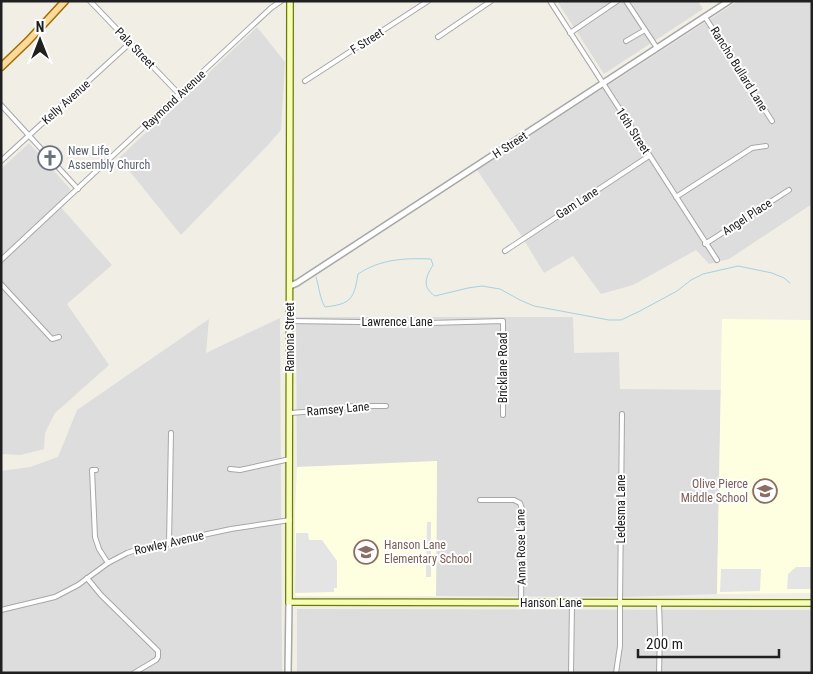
<svg xmlns="http://www.w3.org/2000/svg" width="813" height="674" font-family="'Roboto Condensed',sans-serif">
<style>
.residential{fill:#dedddd}
.education{fill:#feffe0}
.parking{fill:#e4e4e4}
.lines{fill:none;stroke-linecap:round;stroke-linejoin:round}
.stream{stroke:#a4d1e1;stroke-width:1}
.minor-casing{stroke:#a7a7a7;stroke-width:6}
.tertiary-casing{stroke:#a7a7a7;stroke-width:8}
.secondary-casing{stroke:#6b7d00;stroke-width:8}
.primary-casing{stroke:#9b6e00;stroke-width:9}
.minor{stroke:#fff;stroke-width:4}
.tertiary{stroke:#fff;stroke-width:5}
.secondary{stroke:#f7fdb7;stroke-width:5.5}
.primary{stroke:#ffd89c;stroke-width:6}
.labels{text-anchor:middle;stroke-width:4;stroke-linejoin:round;paint-order:stroke}
.street-label{font-size:12px;fill:#202020;stroke:#fff}
.worship-label{font-size:12px;fill:#5b616d;stroke:#fff;text-anchor:start}
.education-label{font-size:12px;fill:#785e54;stroke:#fff;text-anchor:end}
</style>
<rect width="100%" height="100%" fill="#f1eee6"/>
<g class="residential">
<polygon points="557,1 698,1 703,9 604,74"/>
<polygon points="738,1 812,1 812,204 729,259 709,264 696,250 633,285 601,294 573,256 544,273 521,235 477,170"/>
<polygon points="257,27 285,62 281,130 267,146 181,235 119,158"/>
<polygon points="29,143 71,190 58,204 112,265 67,304 109,365 55,413 45,433 44,449 21,455 1,454 1,169"/>
<polygon points="296,317 573,317 574,353 619,352 620,389 721,390 717,594 625,597 436,596 437,462 297,467"/>
<polygon points="280,318 282,673 1,673 1,471 30,467 58,457 77,410 209,319 206,353"/>
<polygon points="297,609 812,610 812,673 297,673"/>
</g>
<g class="education">
<polygon points="722,319 812,320 812,593 717,594"/>
<polygon points="437,461 436,596 295,596 295,511 297,467"/>
</g>
<g class="parking">
<polygon points="427,522 431,522 431,577 426,577"/>
<polygon points="296,533 308,533 309,540 322,540 337,561 337,588 334,588 334,592 295,593"/>
<polygon points="796,567 812,567 812,589 787,589 788,574"/>
<polygon points="721,569 761,569 760,591 720,592"/>
</g>
<g class="lines">
<path class="stream" d="M316,277C319,287 320,299 325,307C351,304 354,299 358,274C381,259 404,258 431,259L433,265C425,278 422,287 435,296L468,288L482,286L500,289L520,300L534,306L609,320H621L640,311L677,291L691,280L703,274L738,266L772,273L784,278L790,283"/>
<g class="minor-casing">
<g id="minor">
<polyline points="90,1 179,94"/>
<polyline points="550,1 717,260"/>
<polyline points="626,1 657,48"/>
<polyline points="705,17 772,121"/>
<polyline points="570,33 617,1"/>
<polyline points="438,37 491,1"/>
<polyline points="626,41 645,30"/>
<polyline points="305,81 428,1"/>
<polyline points="1,105 78,189"/>
<polyline points="1,161 130,43"/>
<polyline points="676,197 752,148 766,146"/>
<polyline points="705,244 789,190"/>
<polyline points="505,251 649,156"/>
<polyline points="1,260 271,8 281,1"/>
<polyline points="1,284 52,339 59,337"/>
<polyline points="290,321 430,323 503,321 503,415"/>
<polyline points="290,413 331,410 353,406 386,406"/>
<polyline points="230,469 240,470 290,459"/>
<polyline points="96,470 92,470 95,537 99,549 108,563"/>
<polyline points="480,500 514,500 520,503 522,509 521,603"/>
<polyline points="169,544 171,433"/>
<polyline points="87,578 101,595 158,651 158,657 156,660 134,673"/>
<polyline points="659,603 660,633 659,673"/>
<polyline points="1,610 55,597 78,585 108,563 127,553 142,548 231,529 290,520"/>
<polyline points="571,673 572,603"/>
<polyline points="616,673 620,646 620,603 622,414"/>
</g>
</g>
<g class="tertiary-casing">
<g id="tertiary">
<polyline points="290,286 297,283 729,1"/>
<polyline points="288,673 289,602"/>
</g>
</g>
<g class="secondary-casing">
<polyline id="secondary" points="290,1 289,602 812,603"/>
</g>
<g class="primary-casing">
<polyline id="primary" points="1,67 28,41 65,1"/>
</g>
<use href="#minor" class="minor"/>
<use href="#tertiary" class="tertiary"/>
<use href="#secondary" class="secondary"/>
<use href="#primary" class="primary"/>
</g>
<defs>
<g id="church-ring" transform="scale(1.25)"><circle r="9.5" fill="#fff" stroke="#6b7280" stroke-width="1.5"/><path d="M-1.2-6h2.4v3.5h3.3v2.4h-3.3V6h-2.4V-.1h-3.3v-2.4h3.3Z" fill="#6b7280"/></g>
<g id="school-ring" transform="scale(1.25)"><circle r="9.5" fill="#fff" stroke="#8d6e63" stroke-width="1.5"/><path d="M0-5L7-2L0 1L-7-2ZM-4 1L0 2.5L4 1V4Q0 6-4 4Z" fill="#8d6e63"/></g>
</defs>
<g fill-rule="evenodd">
<use href="#church-ring" x="50" y="158"/>
<use href="#school-ring" x="765" y="491"/>
<use href="#school-ring" x="366" y="552"/>
</g>
<g class="labels">
<g class="street-label">
<text transform="translate(367 41) rotate(-33)" y="4">F Street</text>
<text transform="translate(135 48) rotate(46)" y="4">Pala Street</text>
<text transform="translate(739 69) rotate(58)" y="4">Rancho Bullard Lane</text>
<text transform="translate(174 100) rotate(-43)" y="4">Raymond Avenue</text>
<text transform="translate(66 102) rotate(-42)" y="4">Kelly Avenue</text>
<text transform="translate(633 131) rotate(57)" y="4">16th Street</text>
<text transform="translate(510 145) rotate(-33)" y="4">H Street</text>
<text transform="translate(577 203) rotate(-33)" y="4">Gam Lane</text>
<text transform="translate(747 217) rotate(-33)" y="4">Angel Place</text>
<text x="397" y="326">Lawrence Lane</text>
<text transform="translate(290 337) rotate(-90)" y="4">Ramona Street</text>
<text transform="translate(503 368) rotate(-90)" y="4">Bricklane Road</text>
<text transform="translate(338 409) rotate(-5)" y="4">Ramsey Lane</text>
<text transform="translate(621 509) rotate(-90)" y="4">Ledesma Lane</text>
<text transform="translate(169 543) rotate(-13)" y="4">Rowley Avenue</text>
<text transform="translate(521 547) rotate(-91)" y="4">Anna Rose Lane</text>
<text x="551" y="607">Hanson Lane</text>
</g>
<g class="worship-label">
<text x="68" y="155">New Life<tspan x="68" dy="14">Assembly Church</tspan></text>
</g>
<g class="education-label">
<text x="748" y="488">Olive Pierce<tspan x="748" dy="14">Middle School</tspan></text>
<text x="384" y="549" text-anchor="start">Hanson Lane<tspan x="384" dy="14">Elementary School</tspan></text>
</g>
</g>
<rect width="813" height="674" fill="none" stroke="#202020" stroke-width="5"/>
<g transform="translate(40 40)" stroke="#ffffff" stroke-width="4" paint-order="stroke">
<path d="M0-4L9 19L0 12L-9 19Z" fill="#202020"/>
<text y="-8" font-size="14" font-weight="bold" text-anchor="middle" fill="#202020">N</text>
</g>
<path d="M638 649v8h141v-8" fill="none" stroke="#202020" stroke-width="2.5"/>
<text x="646" y="649" font-size="15" fill="#202020" stroke="#ffffff" stroke-width="4" paint-order="stroke">200 m</text>
</svg>
